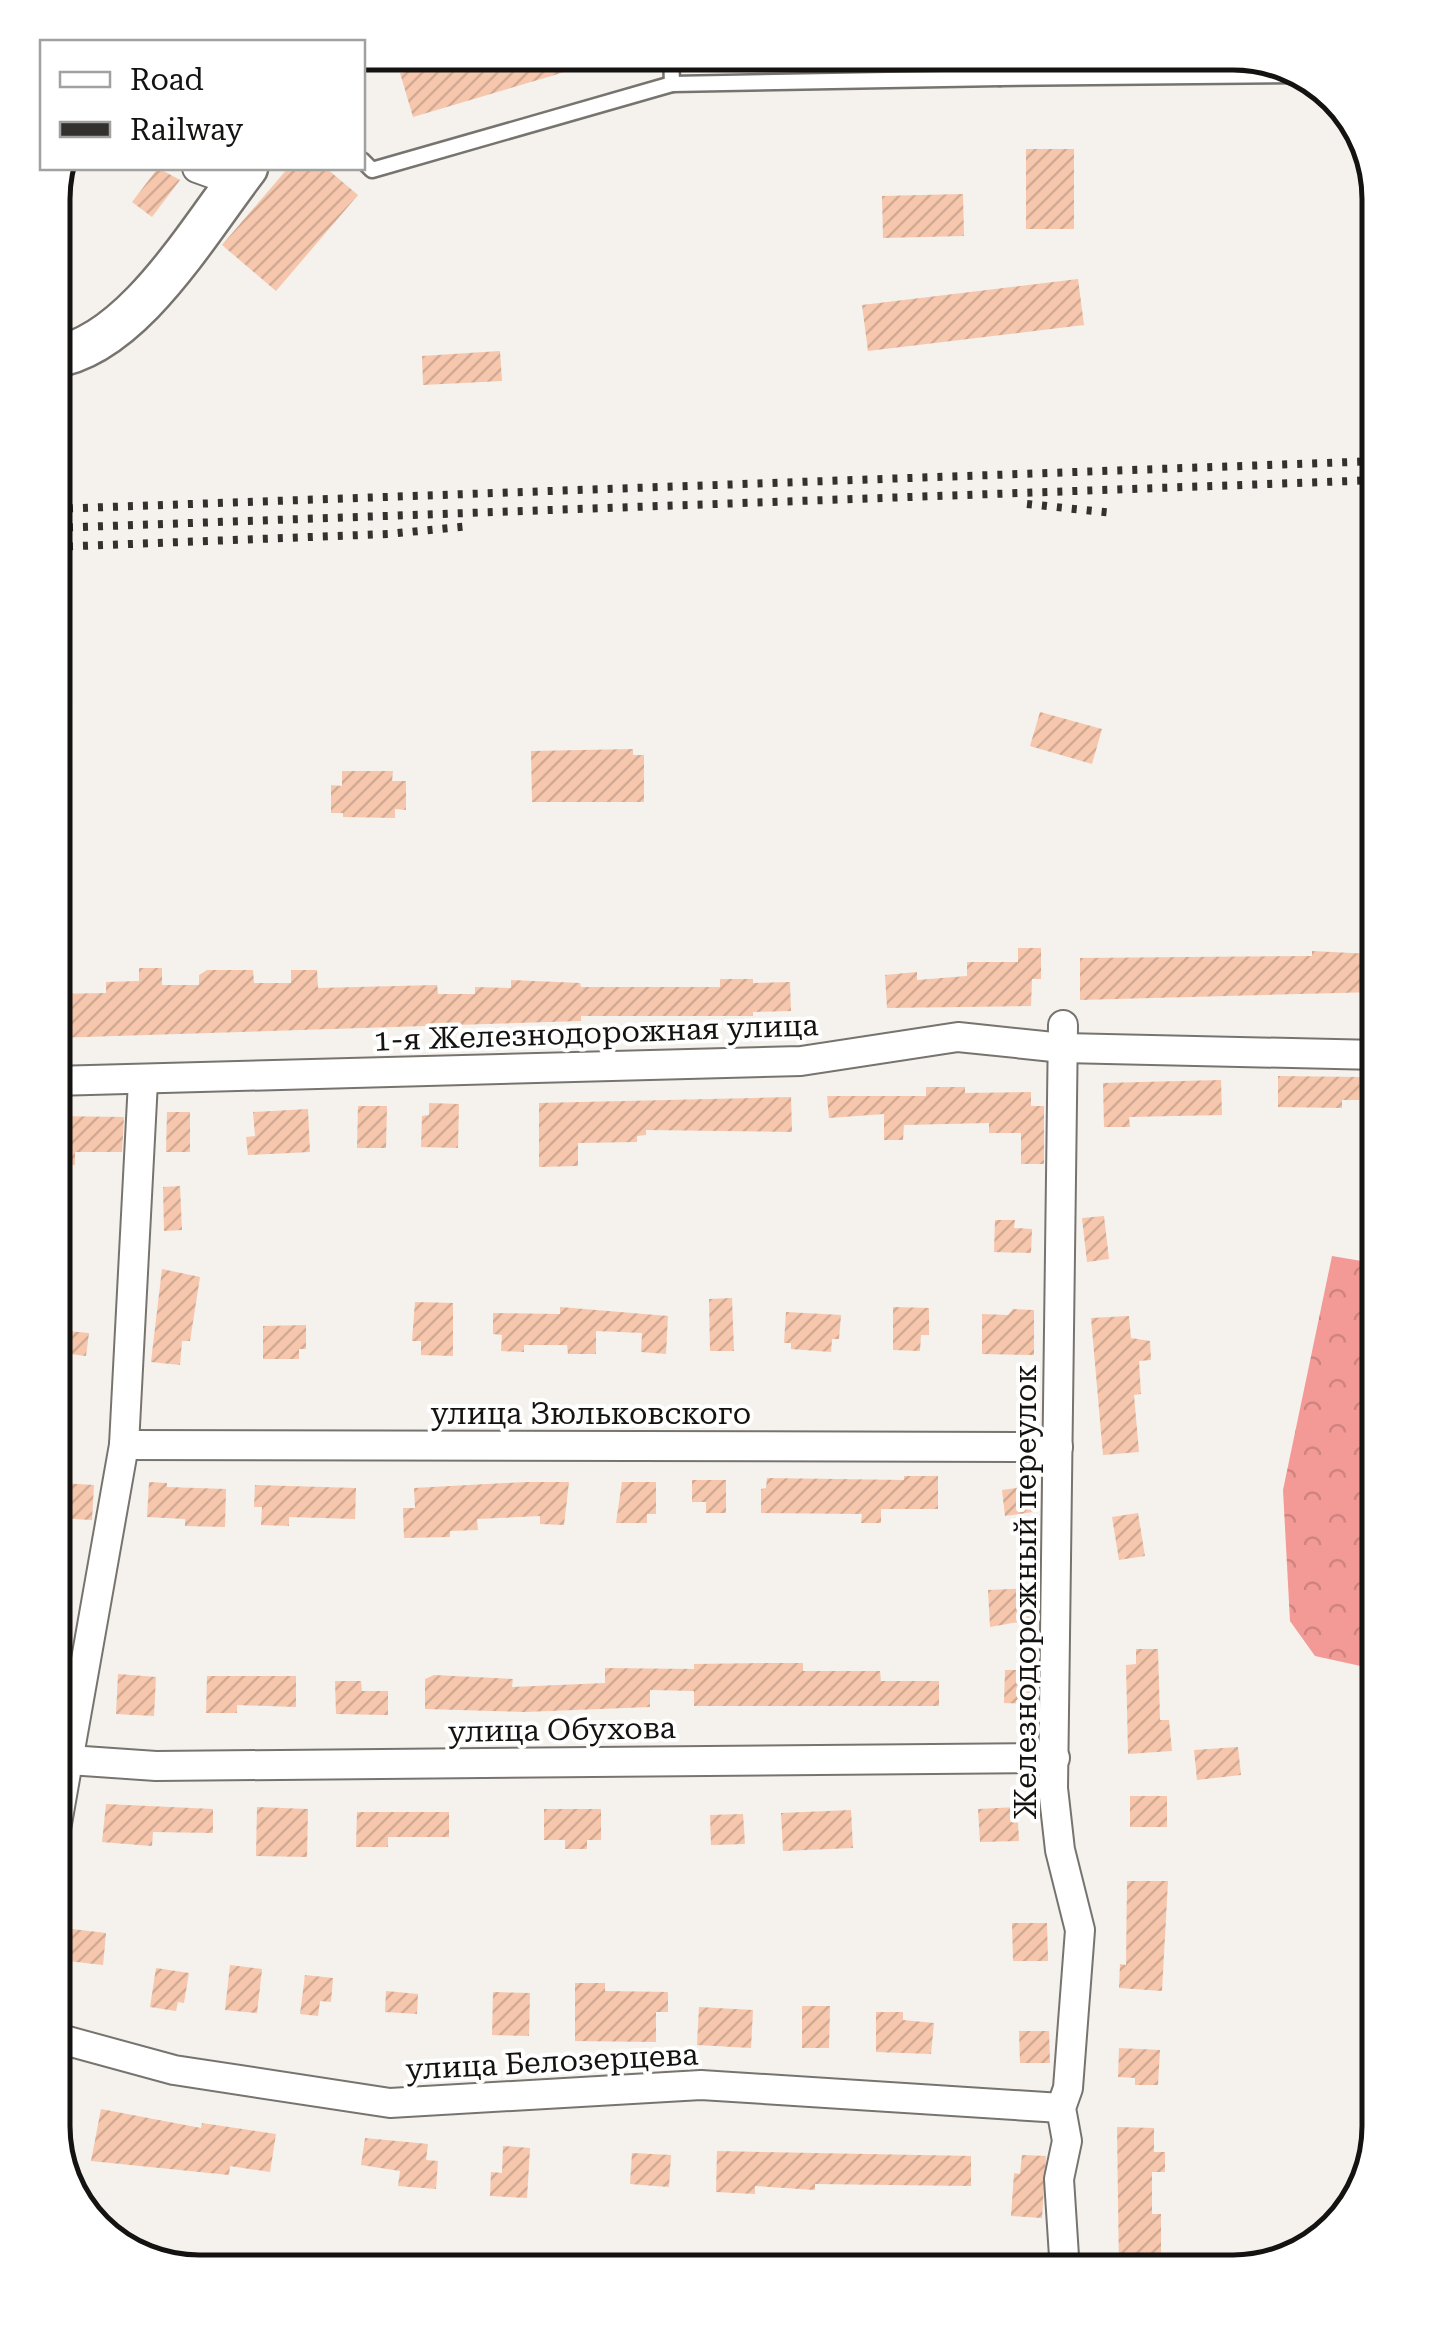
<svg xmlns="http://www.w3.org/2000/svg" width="1432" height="2325" font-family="'Roboto Serif',serif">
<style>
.forest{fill:url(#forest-crowns)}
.building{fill:url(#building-hatch)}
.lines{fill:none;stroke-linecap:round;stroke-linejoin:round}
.lane-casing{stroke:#77746f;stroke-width:19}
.street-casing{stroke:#77746f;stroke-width:32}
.secondary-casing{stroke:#77746f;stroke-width:45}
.lane{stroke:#fff;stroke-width:14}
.street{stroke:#fff;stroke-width:28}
.secondary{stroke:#fff;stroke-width:40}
.rail{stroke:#32312e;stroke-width:8;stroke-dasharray:5 10;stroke-linecap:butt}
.labels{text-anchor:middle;stroke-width:8;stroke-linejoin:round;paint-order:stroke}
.street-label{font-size:30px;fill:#141311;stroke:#fff}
.rim{fill:none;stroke:#141311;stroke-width:5}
</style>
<defs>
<pattern id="forest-crowns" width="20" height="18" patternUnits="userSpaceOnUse" patternTransform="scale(2.5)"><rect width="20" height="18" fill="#f39a96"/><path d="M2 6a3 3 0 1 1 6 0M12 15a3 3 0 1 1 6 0" fill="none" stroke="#cf8480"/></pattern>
<pattern id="building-hatch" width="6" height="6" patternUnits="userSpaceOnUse" patternTransform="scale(2.5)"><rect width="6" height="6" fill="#f6c7ad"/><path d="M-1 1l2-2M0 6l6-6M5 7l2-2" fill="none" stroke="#d2aa94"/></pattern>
</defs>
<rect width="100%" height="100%" fill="#f5f1ec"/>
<polygon class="forest" points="1332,1256 1379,1264 1379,1670 1315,1656 1290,1621 1283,1490"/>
<g class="building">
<polygon points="468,53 612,53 612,58 413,117 400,73"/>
<rect x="1026" y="149" width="48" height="80"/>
<polygon points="158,168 180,180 152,217 132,202"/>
<polygon points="288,168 326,168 358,195 276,291 222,245"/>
<polygon points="963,194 964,236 883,238 882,196"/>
<polygon points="1078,279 1084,325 868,351 862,305"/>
<polygon points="500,351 502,381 423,385 422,356"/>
<polygon points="1040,712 1102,729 1092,764 1030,746"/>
<polygon points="633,749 633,755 644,755 644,802 532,802 531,751"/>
<polygon points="342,771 393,771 392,781 406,781 406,810 395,809 395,818 343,817 343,813 331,813 331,785 342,786"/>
<polygon points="1018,948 1041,948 1041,979 1032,979 1031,1006 887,1008 885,975 917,972 917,980 967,976 967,962 1018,962"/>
<polygon points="1312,951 1371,954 1376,992 1080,1000 1080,958 1312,956"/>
<polygon points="139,968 162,968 162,985 199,985 199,975 207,970 253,970 254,983 291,983 291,970 317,970 318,988 437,985 438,994 475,994 475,987 511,988 511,980 580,983 581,987 720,987 720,979 753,979 753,983 790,982 791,1011 753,1012 753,1016 581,1016 581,1021 53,1038 53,994 106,993 106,982 139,981"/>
<polygon points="1278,1076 1360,1077 1359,1100 1342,1100 1342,1108 1278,1107"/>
<polygon points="1221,1080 1222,1115 1129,1117 1130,1127 1104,1127 1103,1083"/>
<polygon points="926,1087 965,1087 965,1093 1031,1092 1031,1106 1044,1106 1044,1164 1021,1164 1021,1133 989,1133 989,1123 904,1125 903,1140 884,1140 884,1114 829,1118 827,1096 926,1096"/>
<polygon points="791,1097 792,1132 646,1130 646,1135 637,1136 637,1142 578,1143 578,1166 539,1167 539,1103"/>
<polygon points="429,1103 459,1104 458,1148 421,1147 422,1116 429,1115"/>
<polygon points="358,1106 387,1106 386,1148 357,1148"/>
<polygon points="308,1109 310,1152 248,1155 246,1137 255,1136 253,1112"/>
<polygon points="167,1112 190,1112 190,1152 166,1152"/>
<polygon points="53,1116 124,1117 122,1152 75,1152 75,1165 53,1164"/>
<polygon points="180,1186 182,1230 164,1231 163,1187"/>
<polygon points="1104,1216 1109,1259 1087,1262 1082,1218"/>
<polygon points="995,1220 1015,1220 1014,1228 1032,1229 1031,1253 994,1252"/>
<polygon points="162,1269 200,1277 190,1341 182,1341 180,1365 151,1362"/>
<polygon points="732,1298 734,1351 710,1351 709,1299"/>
<polygon points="415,1302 453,1303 453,1356 421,1355 421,1341 412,1341"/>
<polygon points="560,1307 668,1316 666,1354 641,1352 642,1333 596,1331 596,1354 568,1354 567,1345 524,1345 524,1352 501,1351 502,1335 493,1334 493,1313 560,1314"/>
<polygon points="893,1307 929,1308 929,1335 921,1335 920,1351 893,1350"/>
<polygon points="1013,1309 1034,1310 1034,1355 982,1354 982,1314 1008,1315"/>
<polygon points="786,1312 841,1315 839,1339 832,1339 831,1352 791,1349 791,1343 784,1343"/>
<polygon points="1129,1316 1131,1338 1150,1341 1151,1360 1139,1361 1141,1394 1134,1395 1139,1452 1103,1455 1091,1318"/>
<polygon points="306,1325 306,1349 299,1349 299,1359 263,1359 263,1326"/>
<polygon points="57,1330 89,1333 86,1356 54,1352"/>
<polygon points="904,1476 938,1476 938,1509 881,1509 881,1523 861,1523 862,1514 761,1513 761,1489 766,1488 767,1478 904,1480"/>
<polygon points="692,1480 726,1480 726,1513 706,1513 706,1502 692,1502"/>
<polygon points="149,1482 167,1483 167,1487 226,1489 225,1527 185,1526 185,1519 147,1517"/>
<polygon points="526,1482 569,1482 564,1525 540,1524 540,1516 477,1519 478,1530 450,1531 450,1537 404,1538 403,1508 415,1508 414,1488"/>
<polygon points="622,1482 656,1482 656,1514 647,1514 647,1523 616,1523"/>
<polygon points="60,1483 94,1485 92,1520 57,1518"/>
<polygon points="255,1485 356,1488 355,1519 289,1517 289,1526 261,1525 262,1507 254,1507"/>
<polygon points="1030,1486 1033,1512 1005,1516 1002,1490"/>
<polygon points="1138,1513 1145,1556 1119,1560 1112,1517"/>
<polygon points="1033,1588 1034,1619 990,1627 988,1590"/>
<polygon points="1136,1649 1158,1649 1160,1720 1169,1720 1172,1751 1128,1754 1126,1665 1136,1664"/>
<polygon points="771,1663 803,1663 803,1671 880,1671 881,1681 939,1681 939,1706 694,1706 694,1691 650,1690 650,1707 524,1712 425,1709 425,1679 434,1675 513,1679 512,1687 605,1683 605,1668 694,1669 694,1664"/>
<polygon points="1005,1670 1035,1670 1034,1704 1004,1703"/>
<polygon points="118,1674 156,1677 154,1716 116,1714"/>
<polygon points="207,1676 296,1676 296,1707 237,1705 237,1713 206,1713"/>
<polygon points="335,1681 361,1681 362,1691 388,1691 388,1715 336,1714"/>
<polygon points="1238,1747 1241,1775 1197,1780 1194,1750"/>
<rect x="1130" y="1796" width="37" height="31"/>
<polygon points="106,1804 213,1809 213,1833 153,1832 152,1846 102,1842"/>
<polygon points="257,1807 308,1809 307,1857 256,1856"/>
<polygon points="1017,1807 1019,1841 980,1842 978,1809"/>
<polygon points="544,1809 601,1809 601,1840 587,1840 587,1849 565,1849 565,1840 544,1840"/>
<polygon points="851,1810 853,1848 783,1851 781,1813"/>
<polygon points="357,1812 449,1812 449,1837 388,1837 388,1847 356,1847"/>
<polygon points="743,1814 745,1844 711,1845 710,1815"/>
<polygon points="1127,1881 1168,1881 1162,1991 1119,1988 1120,1964 1126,1965"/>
<polygon points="1012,1923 1047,1923 1048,1961 1013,1961"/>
<polygon points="72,1929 106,1933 103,1965 68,1961"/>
<polygon points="230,1965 262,1969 257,2013 225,2010"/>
<polygon points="156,1968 189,1973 184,2003 178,2002 176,2011 150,2007"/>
<polygon points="305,1975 333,1978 331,2002 320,2001 318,2016 300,2014"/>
<polygon points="575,1983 605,1983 605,1991 668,1992 668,2012 656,2012 656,2042 575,2041"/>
<polygon points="386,1991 418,1994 417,2014 385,2012"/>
<polygon points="493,1992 530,1993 529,2036 492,2035"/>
<polygon points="802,2006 830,2006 829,2048 802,2048"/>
<polygon points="699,2007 753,2010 751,2048 697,2045"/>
<polygon points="876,2012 903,2012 903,2020 934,2023 931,2054 876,2052"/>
<polygon points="1019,2031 1049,2031 1050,2063 1020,2063"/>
<polygon points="1119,2048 1160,2050 1158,2085 1135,2085 1135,2078 1118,2077"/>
<polygon points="101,2109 201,2128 202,2123 276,2134 270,2172 230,2166 229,2175 91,2161"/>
<polygon points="1117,2127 1154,2128 1154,2152 1165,2152 1165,2172 1152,2172 1152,2214 1161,2214 1161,2272 1119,2272"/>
<polygon points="365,2138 428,2144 426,2160 438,2161 436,2189 398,2186 400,2171 361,2165"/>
<polygon points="503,2146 530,2148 527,2198 490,2196 491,2172 502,2173"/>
<polygon points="717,2151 971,2156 971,2186 815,2184 815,2190 755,2186 755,2194 716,2192"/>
<polygon points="632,2153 671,2155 669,2187 630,2184"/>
<polygon points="1022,2155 1046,2156 1042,2218 1011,2216 1014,2173 1020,2174"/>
</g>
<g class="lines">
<g class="lane-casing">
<g id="lane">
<polyline points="671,53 672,84 1000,78 1000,53"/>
<polyline points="1000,78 1303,75"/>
<polyline points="362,160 372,170 672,84"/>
</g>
</g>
<g class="street-casing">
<g id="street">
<polyline points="197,168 236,182"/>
<polyline points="1063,1025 1053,1788 1060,1850 1080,1930 1068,2088 1061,2108 1067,2141 1059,2179 1065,2272"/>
<polyline points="53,1081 801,1061 958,1037 1063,1048 1379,1055"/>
<polyline points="124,1445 1058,1447"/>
<polyline points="69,1760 156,1766 1055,1758"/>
<polyline points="53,1846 124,1445 143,1081"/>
<polyline points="53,2037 174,2070 390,2103 701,2085 1061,2108"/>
</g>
</g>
<g class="secondary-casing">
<path id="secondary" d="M53,357C133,346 200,228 247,168"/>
</g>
<use href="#lane" class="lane"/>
<use href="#street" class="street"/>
<use href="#secondary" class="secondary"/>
<g class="rail">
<polyline points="1027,504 1113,513"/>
<polyline points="53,509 1379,461"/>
<polyline points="53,528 1379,480"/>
<polyline points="53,547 388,534 471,526"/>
</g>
</g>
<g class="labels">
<g class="street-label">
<text transform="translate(596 1033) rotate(-2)" y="10">1-я Железнодорожная улица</text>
<text x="591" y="1424">улица Зюльковского</text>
<text transform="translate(1026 1592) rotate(-90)" y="10">Железнодорожный переулок</text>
<text transform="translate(562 1730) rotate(-1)" y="10">улица Обухова</text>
<text transform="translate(552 2062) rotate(-3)" y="10">улица Белозерцева</text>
</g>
</g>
<path d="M0 0H1432V2325H0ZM199 70H1233A129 129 0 0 1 1362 199V2126A129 129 0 0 1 1233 2255H199A129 129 0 0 1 70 2126V199A129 129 0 0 1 199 70Z" fill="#fff" fill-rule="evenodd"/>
<path class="rim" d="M199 70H1233A129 129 0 0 1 1362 199V2126A129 129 0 0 1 1233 2255H199A129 129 0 0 1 70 2126V199A129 129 0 0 1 199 70Z"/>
<rect x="40" y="40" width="325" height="130" fill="#ffffff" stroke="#a1a1a0" stroke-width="2.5"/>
<rect x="60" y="72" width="50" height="15" fill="#ffffff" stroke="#a1a1a0" stroke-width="2.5"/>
<text x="130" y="90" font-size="30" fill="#141311">Road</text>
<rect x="60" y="122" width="50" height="15" fill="#32312e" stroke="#a1a1a0" stroke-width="2.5"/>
<text x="130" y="140" font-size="30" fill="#141311">Railway</text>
</svg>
